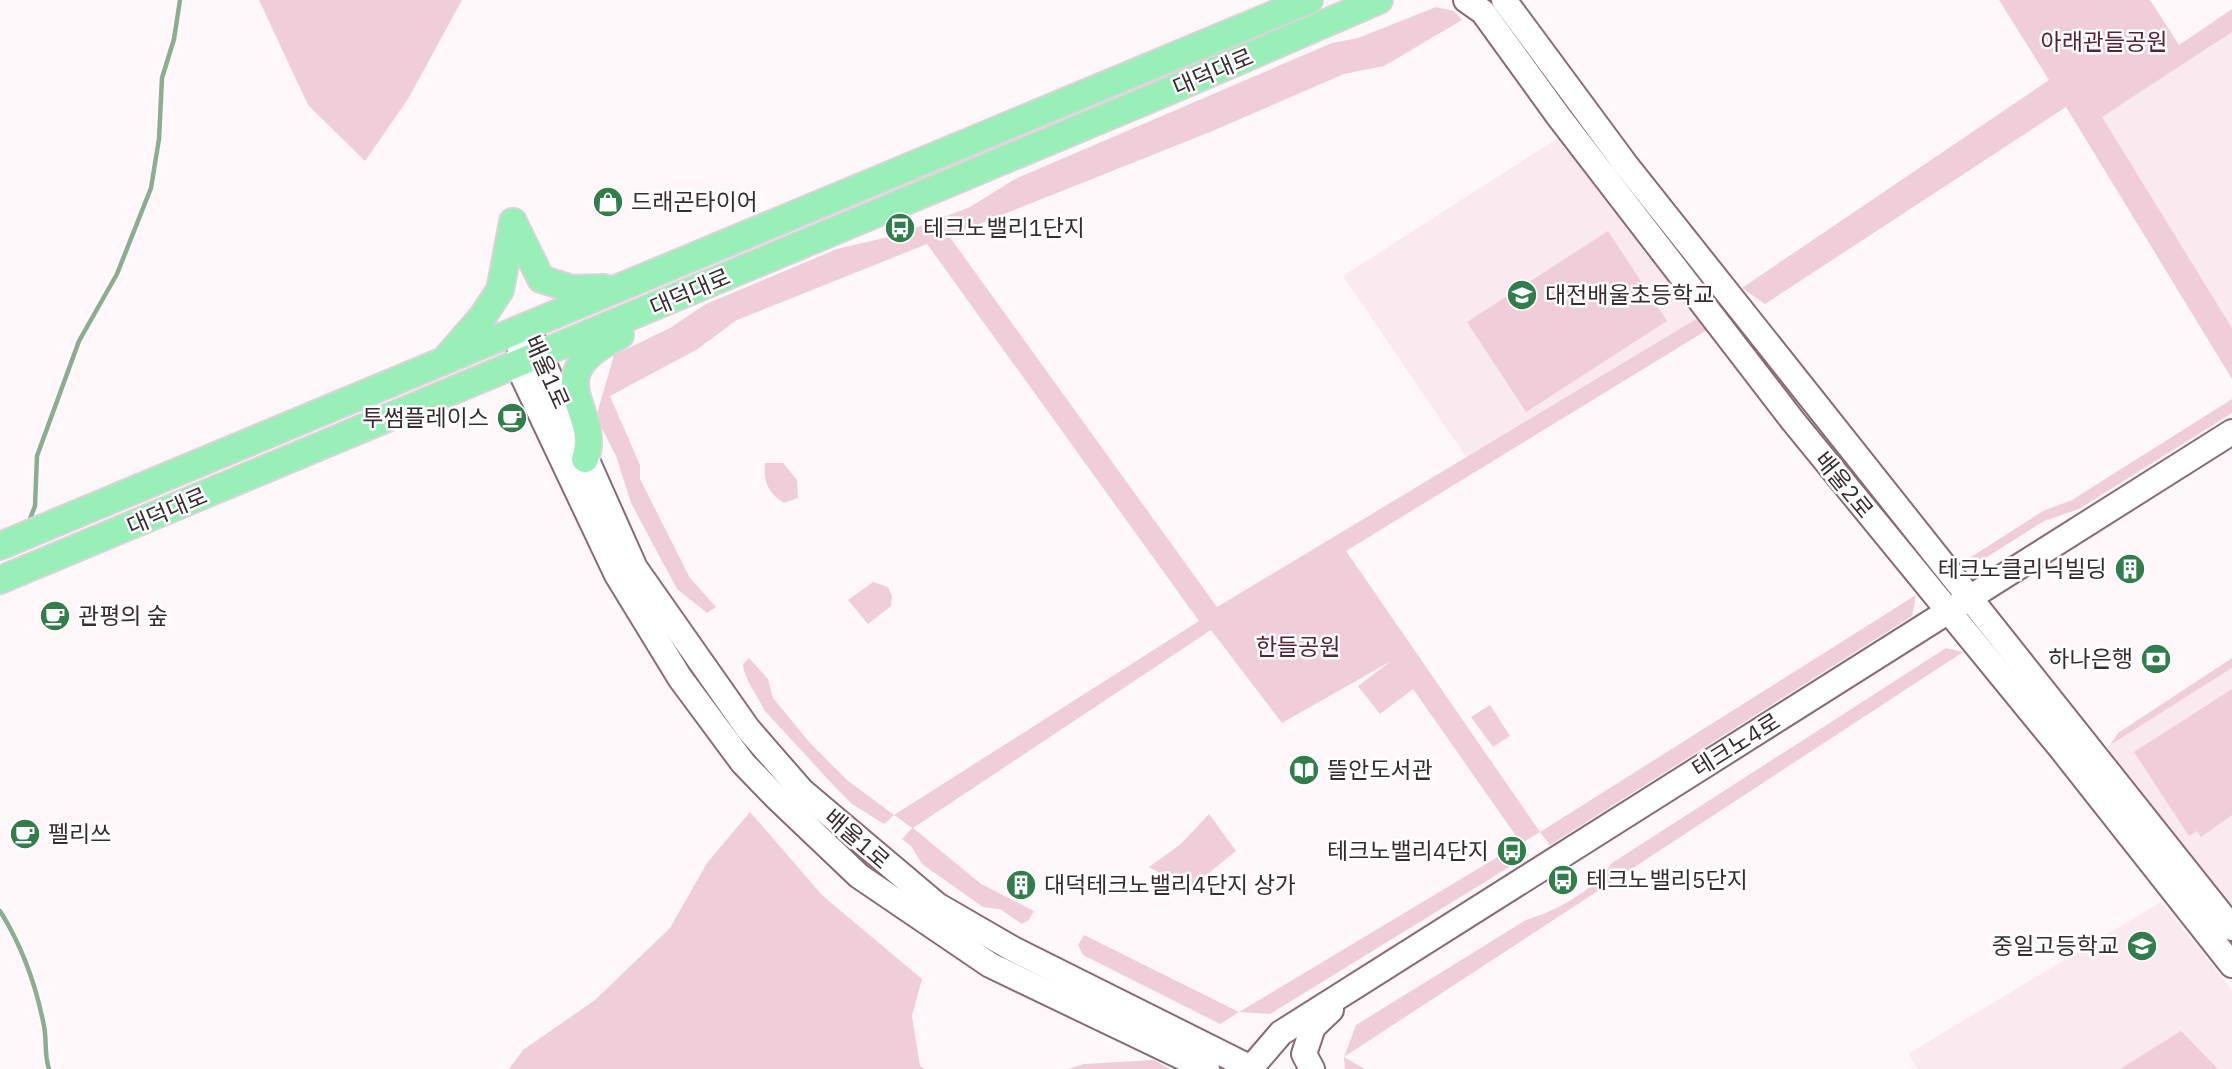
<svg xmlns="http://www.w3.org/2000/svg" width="2232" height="1069" font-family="'IBM Plex Sans','Noto Sans KR',sans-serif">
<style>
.built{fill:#fae9ef}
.green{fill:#efceda}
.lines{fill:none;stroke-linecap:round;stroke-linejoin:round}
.stream{stroke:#8bad93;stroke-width:4.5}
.secondary-casing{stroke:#886b76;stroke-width:28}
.primary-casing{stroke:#d7d5d6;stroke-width:30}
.secondary{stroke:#fff;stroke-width:24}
.primary{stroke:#98efb8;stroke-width:26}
.labels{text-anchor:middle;stroke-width:5;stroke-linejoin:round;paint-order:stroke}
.park-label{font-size:23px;fill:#56223b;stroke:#fff}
.street-label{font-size:23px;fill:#392c31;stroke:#fff}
.poi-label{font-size:23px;fill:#392c31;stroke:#fff;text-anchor:start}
</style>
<rect width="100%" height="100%" fill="#fff7fa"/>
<g class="built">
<polygon points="2232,32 2232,328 2101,117"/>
<polygon points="1558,138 1703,315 1467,458 1343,276"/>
<polygon points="2232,668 2232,917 2107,759 2110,745"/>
<polygon points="2161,902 2232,990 2232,1069 1918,1069 1908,1054"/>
</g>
<g class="green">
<polygon points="259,0 462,0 408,99 365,161 308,105"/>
<polygon points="1999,0 2150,0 2179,45 2232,9 2232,32 2102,117 2232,328 2232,379 2066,107 1765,304 1742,288 2049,80"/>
<path d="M1436,7L1454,11L1462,20L1384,66L1344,74L1210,132L949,236L1217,607L1703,315L1712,327L1346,551L1540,832L1916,595L1912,616L1550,845L1540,832L1522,843L1529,855L1270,1014L1239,1012L1220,1024L1083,955L1078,945L1084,935L1239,1012L1521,843L1413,689L1380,714L1358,686L1391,661L1282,723L1211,630L913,828L981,884L1034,911L1029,920L1022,924L1000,909L983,907L922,864L911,846L902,839L912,828L894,815L884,824L852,804L836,788L764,710C758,695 744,680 743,664L749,658L768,679L773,698L810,743L847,780L894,815L1199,621L927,244L737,320L696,350L610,396L640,465V479L690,578L716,607L707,613L677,589L631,503L616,456L596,417L614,355L670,328L706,304L837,249L897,235L970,207L1015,179L1332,43L1358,38Z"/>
<polygon points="1608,231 1667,321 1526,412 1467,322"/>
<polygon points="2232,399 2232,413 2079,509 2044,521 1984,559 1968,559 2043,511 2072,500"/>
<path d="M765,463H783L797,480L798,498L784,503C768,493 763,481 765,463Z"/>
<polygon points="873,582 888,587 892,596 891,606 868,624 848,600"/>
<path d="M1946,648L1963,652L1344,1057L1365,1069H1345L1344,1057L1356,1025L1526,920C1559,910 1592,891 1612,863Z"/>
<polygon points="2232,658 2232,668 2110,745 2118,733"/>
<polygon points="2232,689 2232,815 2201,837 2197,831 2189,836 2134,752"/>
<polygon points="1490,705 1510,736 1493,747 1471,717"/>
<polygon points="750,812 823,896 922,979 912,1016 920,1066 925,1069 509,1069 523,1050 595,1000 670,928 707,863"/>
<polygon points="1209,814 1236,851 1189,889 1149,867 1181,844"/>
<polygon points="2181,1031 2218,1069 2120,1069"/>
<polygon points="1154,1060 1170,1069 1068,1069 1084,1064"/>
</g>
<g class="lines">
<g class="stream">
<polyline points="28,524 35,506 37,456 79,341 117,274 151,188 159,139 162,78 174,39 180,0"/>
<path d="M0,911C22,946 36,985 44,1026C47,1041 44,1055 49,1069"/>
</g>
<g class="secondary-casing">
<g id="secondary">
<polyline points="1466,0 1483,12 1559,117 1793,421 2063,751 2232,965"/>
<polyline points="1504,0 1626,165 2232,928"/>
<polyline points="527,326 635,568 748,729 802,791 937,905 1013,949 1253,1069"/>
<polyline points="522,344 517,364 617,575 680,678 743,763 775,796 859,876 990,965 1207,1069"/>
<polyline points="1250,1069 1281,1033 2232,432"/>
<polyline points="1312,1069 1304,1054 1313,1027 1331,1010"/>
</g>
</g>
<g class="primary-casing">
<g id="primary">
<polyline points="513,222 541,279 572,289 604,288"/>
<polyline points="449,355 483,316 500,290 513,222"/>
<path d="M585,459C603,408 532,379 620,335"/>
<polyline points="0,546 1309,0"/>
<polyline points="0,580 1164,93 1379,0"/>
</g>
</g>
<use href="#secondary" class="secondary"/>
<use href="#primary" class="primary"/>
</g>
<defs>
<g id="shop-disc" transform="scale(1.575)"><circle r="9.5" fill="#317d4b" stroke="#fff"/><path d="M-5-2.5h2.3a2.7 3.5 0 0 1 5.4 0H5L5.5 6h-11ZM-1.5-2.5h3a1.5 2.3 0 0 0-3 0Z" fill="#fff"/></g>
<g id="bus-disc" transform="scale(1.575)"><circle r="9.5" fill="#317d4b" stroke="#fff"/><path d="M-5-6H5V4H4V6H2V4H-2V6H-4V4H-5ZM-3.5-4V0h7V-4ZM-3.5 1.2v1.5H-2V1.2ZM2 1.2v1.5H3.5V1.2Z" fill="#fff"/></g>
<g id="school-disc" transform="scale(1.575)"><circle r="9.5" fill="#317d4b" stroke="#fff"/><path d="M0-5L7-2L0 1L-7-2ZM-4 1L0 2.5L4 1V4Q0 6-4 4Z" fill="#fff"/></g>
<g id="cafe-disc" transform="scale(1.575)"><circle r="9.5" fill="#317d4b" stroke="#fff"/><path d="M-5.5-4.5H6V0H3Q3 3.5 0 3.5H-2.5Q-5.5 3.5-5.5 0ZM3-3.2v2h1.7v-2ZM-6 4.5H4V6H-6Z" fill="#fff"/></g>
<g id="building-disc" transform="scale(1.575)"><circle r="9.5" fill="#317d4b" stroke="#fff"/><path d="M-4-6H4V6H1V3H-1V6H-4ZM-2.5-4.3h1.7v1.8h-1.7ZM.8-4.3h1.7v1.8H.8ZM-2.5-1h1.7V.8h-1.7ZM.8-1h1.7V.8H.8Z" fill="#fff"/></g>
<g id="bank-disc" transform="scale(1.575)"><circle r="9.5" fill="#317d4b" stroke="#fff"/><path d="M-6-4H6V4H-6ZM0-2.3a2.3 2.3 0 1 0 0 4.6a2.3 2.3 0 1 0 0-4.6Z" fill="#fff"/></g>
<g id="library-disc" transform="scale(1.575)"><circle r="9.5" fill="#317d4b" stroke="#fff"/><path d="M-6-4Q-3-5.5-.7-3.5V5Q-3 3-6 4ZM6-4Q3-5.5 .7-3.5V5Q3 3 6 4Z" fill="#fff"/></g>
</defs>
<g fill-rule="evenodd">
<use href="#shop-disc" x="608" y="202"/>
<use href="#bus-disc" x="900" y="228"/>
<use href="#school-disc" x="1522" y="295"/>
<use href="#cafe-disc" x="512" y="418"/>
<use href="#building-disc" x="2130" y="569"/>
<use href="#cafe-disc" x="55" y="616"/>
<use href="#bank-disc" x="2156" y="659"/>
<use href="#library-disc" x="1304" y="770"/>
<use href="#cafe-disc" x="25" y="834"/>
<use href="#bus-disc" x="1512" y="851"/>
<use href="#bus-disc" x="1563" y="880"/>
<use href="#building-disc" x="1021" y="885"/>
<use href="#school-disc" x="2142" y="946"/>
</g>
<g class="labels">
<g class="park-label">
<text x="2104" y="50">아래관들공원</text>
<text x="1298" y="655">한들공원</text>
</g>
<g class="street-label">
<text transform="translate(1213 72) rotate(-23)" y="8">대덕대로</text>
<text transform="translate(690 292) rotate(-23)" y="8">대덕대로</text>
<text transform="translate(547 372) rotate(66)" y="8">배울1로</text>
<text transform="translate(1844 485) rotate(51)" y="8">배울2로</text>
<text transform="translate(167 511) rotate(-23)" y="8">대덕대로</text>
<text transform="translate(1736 745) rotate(-32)" y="8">테크노4로</text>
<text transform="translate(857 839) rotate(41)" y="8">배울1로</text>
</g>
<g class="poi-label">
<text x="631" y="210">드래곤타이어</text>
<text x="923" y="236">테크노밸리1단지</text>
<text x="1545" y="303">대전배울초등학교</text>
<text x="489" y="426" text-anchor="end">투썸플레이스</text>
<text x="2107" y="577" text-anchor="end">테크노클리닉빌딩</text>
<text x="78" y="624">관평의 숲</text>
<text x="2133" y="667" text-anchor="end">하나은행</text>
<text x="1327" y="778">뜰안도서관</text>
<text x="48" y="842">펠리쓰</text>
<text x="1489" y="859" text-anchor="end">테크노밸리4단지</text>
<text x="1586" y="888">테크노밸리5단지</text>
<text x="1044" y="893">대덕테크노밸리4단지 상가</text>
<text x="2119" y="954" text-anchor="end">중일고등학교</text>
</g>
</g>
</svg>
